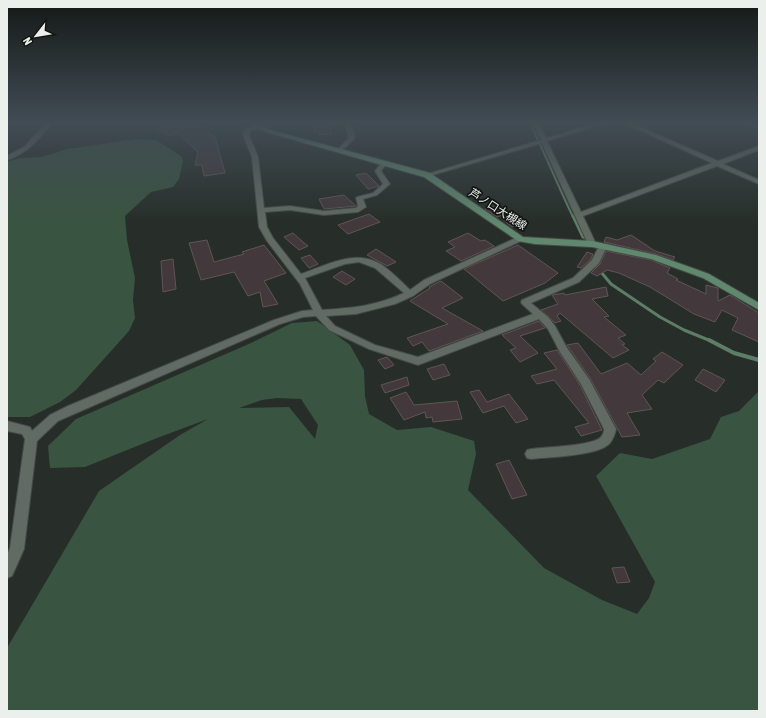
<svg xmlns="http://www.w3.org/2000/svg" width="766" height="718" font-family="'Asap Condensed','Noto Sans JP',sans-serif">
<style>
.green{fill:#395441;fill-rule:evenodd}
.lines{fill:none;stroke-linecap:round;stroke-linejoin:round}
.stream-far2{stroke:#5d7d66;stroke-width:2}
.stream-far1{stroke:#5d7d66;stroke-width:3}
.stream{stroke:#5d7d66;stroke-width:4}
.building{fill:#43393c;stroke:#5f5557}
.minor-casing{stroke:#454b47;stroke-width:2}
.secondary-casing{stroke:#454b47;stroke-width:2}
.minor{fill:#616a63;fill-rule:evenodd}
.secondary{fill:#60886e;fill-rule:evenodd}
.labels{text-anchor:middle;stroke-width:3.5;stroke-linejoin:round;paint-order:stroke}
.far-street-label{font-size:11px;fill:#ecf0ed;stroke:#121613}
</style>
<rect width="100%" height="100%" fill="#272e29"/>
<g class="green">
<polygon points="136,139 156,140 181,156 183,161 179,179 173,187 151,192 125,216 127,240 135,278 133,300 135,318 129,331 76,390 60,402 30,417 7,417 7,162 20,158 42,157 67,149"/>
<path d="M317,321L350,345L364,370L365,396L369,414L397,430L431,427L474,441L476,454L468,490L544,568L602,600L637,614L649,598L655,582L596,476L620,453L652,459L710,439L721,417L739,411L759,391V711H7V648L99,491L180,435L208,419L157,438L85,467L50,468L48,446L76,419L251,343L292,323ZM277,398L301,399L318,425L315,439L289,407L239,408L262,400Z"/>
</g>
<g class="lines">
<g class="stream-far2">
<path d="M530,123C545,154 558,186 573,217"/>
<polyline points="746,123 759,128"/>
</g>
<g class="stream-far1">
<polyline points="573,216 583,237 589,240"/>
<polyline points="598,263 596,266 611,284 660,317 684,330 711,341"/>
</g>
<polyline class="stream" points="709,340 734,353 759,360"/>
</g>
<g class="building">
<polygon points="179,123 187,123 195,127 201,125 206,132 215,137 225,173 204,176 202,165 195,165 198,152 178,133 170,136 158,130"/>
<polygon points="312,123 328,123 332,134 319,135 319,132 315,133"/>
<polygon points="366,173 379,186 368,189 356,175"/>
<polygon points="344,195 356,206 324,209 319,199"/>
<polygon points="493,206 505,214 497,217 485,209"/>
<polygon points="369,214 380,222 348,234 338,225"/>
<polygon points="512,216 522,223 512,227 502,219"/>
<polygon points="293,233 303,242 308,246 299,250 284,237"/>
<polygon points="468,233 481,241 485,240 494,246 461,261 446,251 455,247 448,242"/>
<polygon points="631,235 655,251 675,257 673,260 656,254 604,242 606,237 617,240"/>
<polygon points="207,240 214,262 244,254 242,252 264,245 286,273 264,281 278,304 263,307 260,292 248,296 234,272 201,280 189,243"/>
<polygon points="518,245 558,273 545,283 503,301 464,269"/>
<polygon points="376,249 396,262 387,266 367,255"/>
<polygon points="606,251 651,260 670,268 667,273 678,279 676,280 706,294 706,285 718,288 718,301 730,295 759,313 759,342 732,330 738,318 722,310 715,322 694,314 650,287 619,273 607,270 597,276 591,273 600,264"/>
<polygon points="587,252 593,254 591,259 581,268 577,267"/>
<polygon points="310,255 318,264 309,268 301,258"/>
<polygon points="173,259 176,289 163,292 161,261"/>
<polygon points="342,271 355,279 346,285 333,277"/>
<polygon points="441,281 463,298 442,308 483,331 429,351 422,342 413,346 407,338 448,324 410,301 430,288 429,287"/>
<polygon points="606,287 608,296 592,299 609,316 604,317 626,335 618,338 625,344 622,345 629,350 613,358 560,313 557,316 561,321 555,323 541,310 558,304 552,295 564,293 565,295"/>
<polygon points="539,321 545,328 520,336 538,353 520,362 510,350 516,348 502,335"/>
<polygon points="578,343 601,374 627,363 641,375 656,361 653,359 662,352 683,365 664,383 658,380 642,395 652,409 627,413 640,435 622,437 590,378 567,345"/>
<polygon points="557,350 580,385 602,430 581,436 575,427 589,423 554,380 537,384 531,376 557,369 544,353"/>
<polygon points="387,357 394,365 385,369 378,360"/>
<polygon points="444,364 450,375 433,380 427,369"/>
<polygon points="703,369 725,380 716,392 695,380"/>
<polygon points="407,377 409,385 385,393 381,385"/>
<polygon points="479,390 487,402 509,394 528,419 516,423 504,406 483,413 470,392"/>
<polygon points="406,392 414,405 457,401 462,419 433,422 432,417 426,418 425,412 404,420 390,398"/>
<polygon points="509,460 527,495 512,499 496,464"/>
<polygon points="624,567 630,582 617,583 612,568"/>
</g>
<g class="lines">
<g class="minor-casing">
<g id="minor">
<path d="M46,123H52C39,139 27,154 7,160V156L24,147Z"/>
<polygon points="345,123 351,123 355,138 340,152 337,150 349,138"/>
<polygon points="533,123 539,123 546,138 598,123 606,123 547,141 581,212 712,163 624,123 631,123 718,161 759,146 759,150 723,164 759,180 759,184 717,166 583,216 596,244 592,246 588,244 542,143 429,176 424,175 541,140"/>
<path d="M256,124L259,126L250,131L249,135L258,157L264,208L290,206L324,211L356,208L358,206L356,198L357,197L373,193L383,184L375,171L383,161L388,162L381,171L390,184L377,195L363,199L366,207L358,212L324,215L290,210L265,212L267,227L273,238L301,274C327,265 356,248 382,265C392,272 401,281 410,290L424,280L518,237H521L525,239L430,284L413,296L395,304L356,314L326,316L335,326L375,345L418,357L533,314L522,304L521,302L522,300L573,278L592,260L600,244H606L607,246L599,263L579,282L531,303L548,317L555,326L567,348L589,379L616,429C615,434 613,439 610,443C599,456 548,457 531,459L527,458L525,454L527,450L531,449C547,447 589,446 600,438C603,435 604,432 604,429L581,384L560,352L548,329L539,319L418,365L369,349L329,330L316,316L303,317L280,324L58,421L37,441L24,549L12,576L7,578V555L10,548L25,439L22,434L7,431V421L30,427L32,431L50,415L68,406L274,320L302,311L313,310L300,284L267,241L259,227L252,157L243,135L246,129ZM359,262L375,268L404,293C376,306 352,308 322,310L305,278L345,264Z"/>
</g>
</g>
<g class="secondary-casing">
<polygon id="secondary" points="248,123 255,123 270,130 430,173 523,237 592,241 656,255 709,274 759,303 759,310 703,278 651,259 592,247 535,244 518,241 424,177 266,132"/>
</g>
<use href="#minor" class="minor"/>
<use href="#secondary" class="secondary"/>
</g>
<linearGradient id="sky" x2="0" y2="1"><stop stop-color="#151917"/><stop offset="0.55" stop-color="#414c54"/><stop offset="1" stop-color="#414c54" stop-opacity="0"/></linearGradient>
<rect width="766" height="223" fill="url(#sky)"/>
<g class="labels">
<g class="far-street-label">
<text transform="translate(498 209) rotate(33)" y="4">芦ノ口大槻線</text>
</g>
</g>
<rect width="766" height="718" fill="none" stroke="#ecf0ed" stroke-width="16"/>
<g transform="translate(36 36) rotate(239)" stroke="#121613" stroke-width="3" paint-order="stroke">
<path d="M0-3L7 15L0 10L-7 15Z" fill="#ecf0ed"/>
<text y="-6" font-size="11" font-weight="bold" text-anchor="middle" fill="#ecf0ed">N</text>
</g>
</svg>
